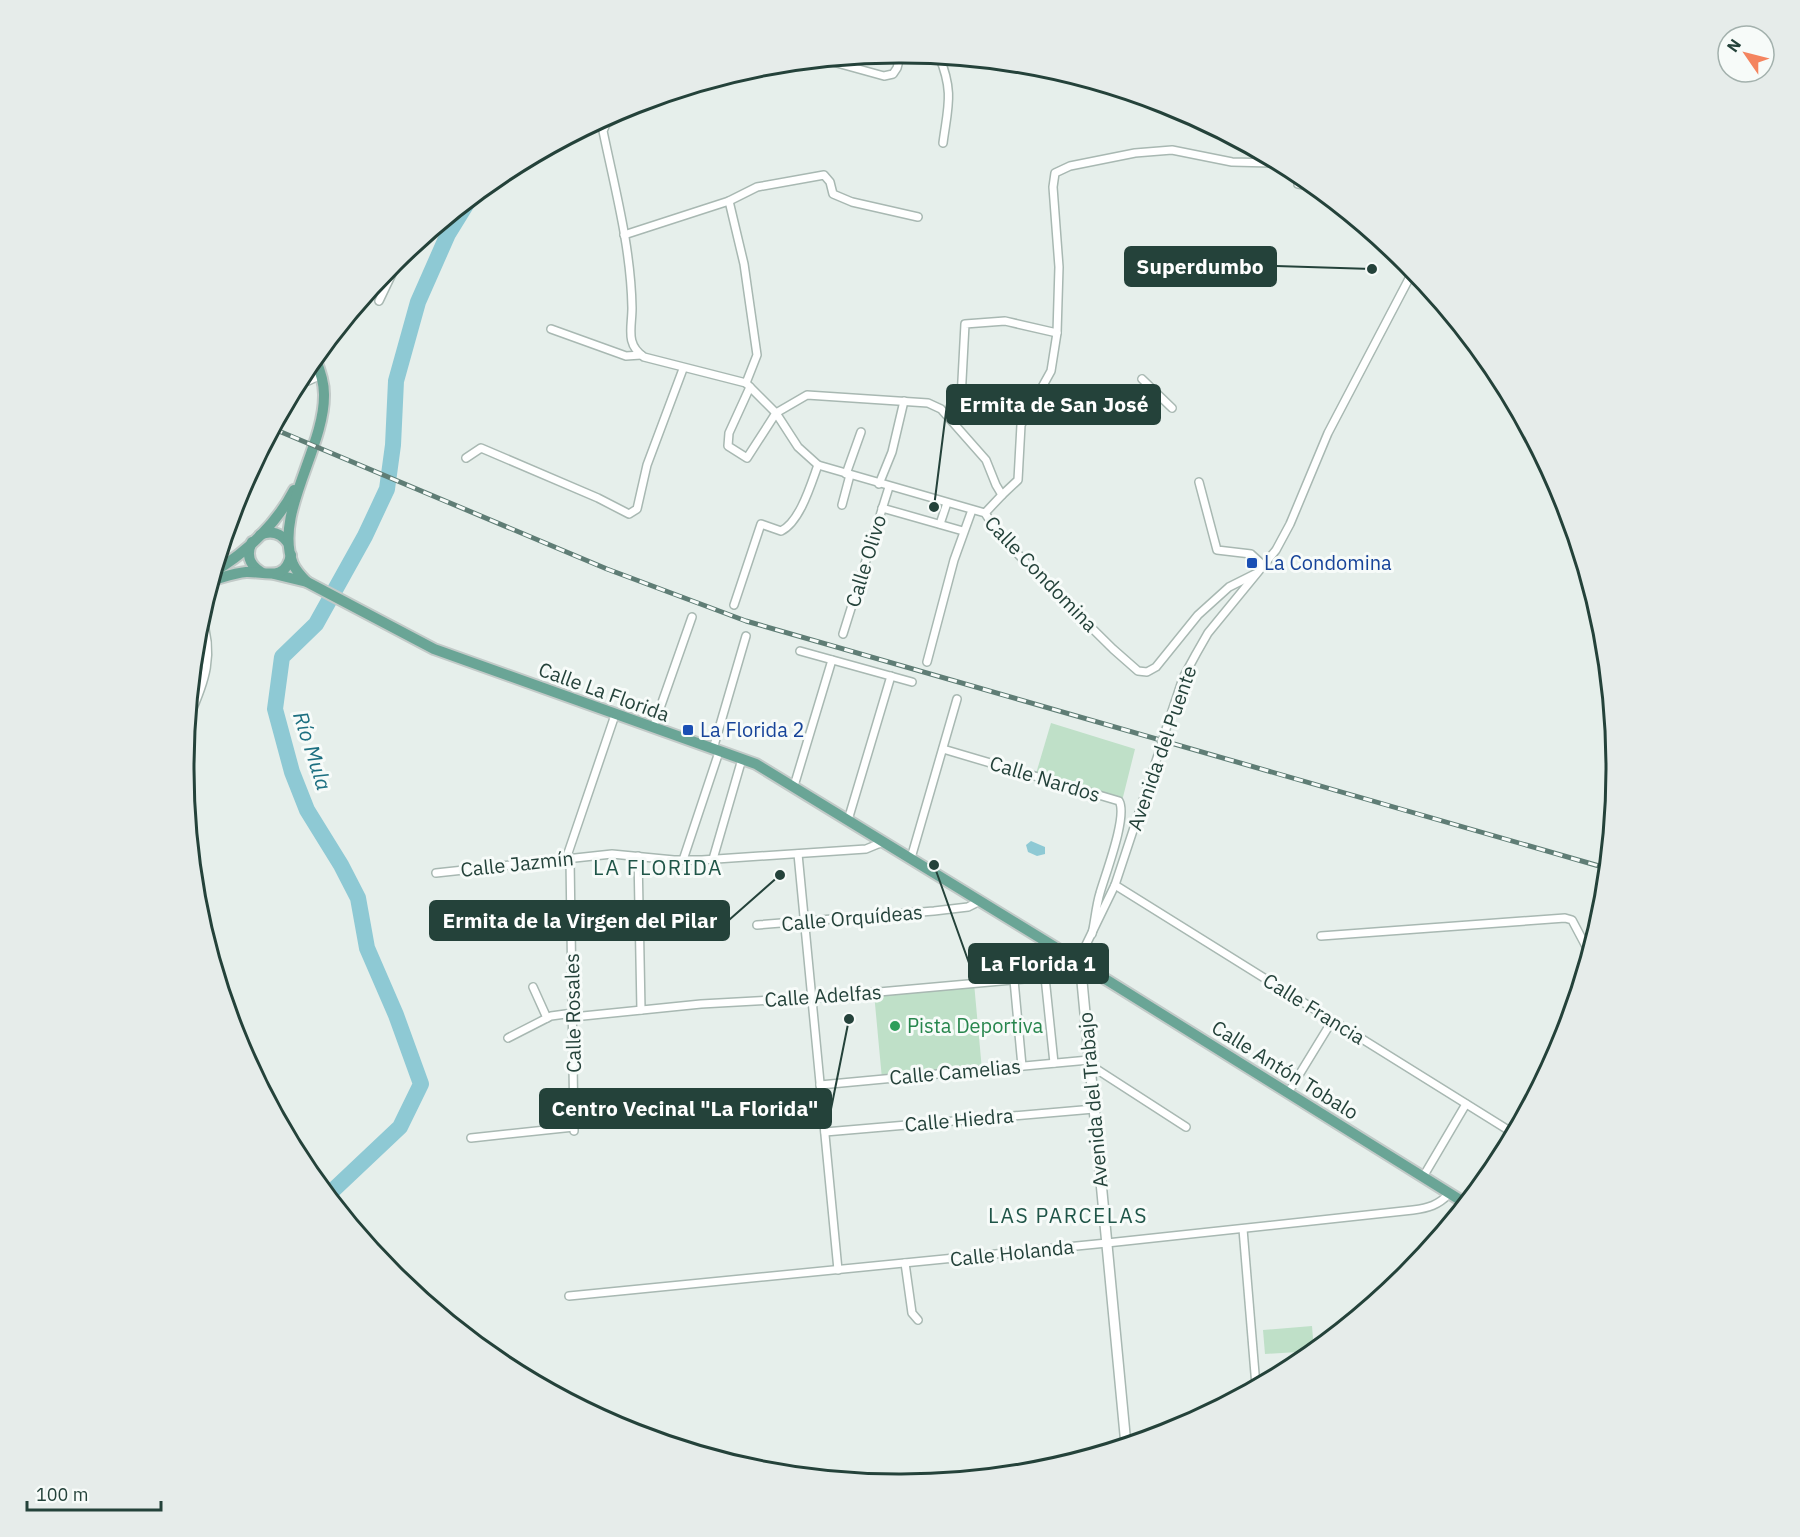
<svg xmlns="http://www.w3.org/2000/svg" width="1800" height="1537" font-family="'IBM Plex Sans',sans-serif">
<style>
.green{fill:#bfe0c8}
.water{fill:#8ec9d4}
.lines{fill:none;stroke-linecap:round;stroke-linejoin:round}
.river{stroke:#8ec9d4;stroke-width:16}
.minor-casing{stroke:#a8b8b2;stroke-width:10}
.tertiary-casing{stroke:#a8b8b2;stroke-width:12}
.primary-casing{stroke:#c2cac8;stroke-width:14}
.minor{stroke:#fff;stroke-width:7}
.tertiary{stroke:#fff;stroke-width:9}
.primary{stroke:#6aa596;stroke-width:10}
.rail-casing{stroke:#5f7d75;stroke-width:5}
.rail{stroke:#f7fbf9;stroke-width:3;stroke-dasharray:9;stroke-linecap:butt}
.minor-bridge-casing{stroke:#a8b8b2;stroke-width:10;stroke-linecap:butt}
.minor-bridge{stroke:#fff;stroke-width:7}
.transit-dot{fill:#1a4fb4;stroke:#f7fbf9;stroke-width:2}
.leisure-dot{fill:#2e9e5b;stroke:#f7fbf9;stroke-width:2}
.labels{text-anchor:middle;stroke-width:6;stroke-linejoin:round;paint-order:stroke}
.street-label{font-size:20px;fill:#24423a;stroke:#f7fbf9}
.transit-label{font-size:20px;fill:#164399;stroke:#f7fbf9;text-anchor:start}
.leisure-label{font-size:20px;fill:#27864d;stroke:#f7fbf9;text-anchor:start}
.water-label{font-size:21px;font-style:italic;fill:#1c6f80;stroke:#f7fbf9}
.neighbourhood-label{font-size:21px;letter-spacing:1.5px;fill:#1f5548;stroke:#f7fbf9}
.rim{fill:none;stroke:#24423a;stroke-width:3}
.leader{fill:none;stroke:#24423a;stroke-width:2}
.callout-dot{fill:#24423a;stroke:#f7fbf9;stroke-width:2}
.callout{fill:#24423a;stroke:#24423a;stroke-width:2}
.callout-label{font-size:21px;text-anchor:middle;font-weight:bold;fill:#fff}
</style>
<rect width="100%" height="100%" fill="#e6efeb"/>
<g class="green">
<polygon points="1051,723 1135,749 1121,805 1035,777"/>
<polygon points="974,983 982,1070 882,1079 874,993"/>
<polygon points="1312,1326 1314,1351 1265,1354 1263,1330"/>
</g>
<polygon class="water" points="1031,841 1045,847 1045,854 1037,856 1028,852 1026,845"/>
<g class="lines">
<polyline class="river" points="328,1195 400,1127 421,1084 396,1015 367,948 358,898 341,865 307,810 292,772 275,709 282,657 316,624 365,536 387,489 393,445 396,381 418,302 448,234 469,200"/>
<g class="minor-casing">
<g id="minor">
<path d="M939,56C954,92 948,106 943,143"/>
<polyline points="826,60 884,76 893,74 897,68 901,53"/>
<path d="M644,102L606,124L603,131C615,189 631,248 632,308C632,328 625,344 644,357L746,383"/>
<polyline points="1299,174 1298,184 1315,187"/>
<polyline points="729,201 757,187 824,175 830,182 833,194 852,202 918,217"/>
<polyline points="624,235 729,201 744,264 757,355 746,383"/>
<polyline points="379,301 400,257"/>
<polyline points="551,329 626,356 641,355"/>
<polyline points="301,377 308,381 321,375"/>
<polyline points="1142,379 1172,408"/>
<polyline points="746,383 776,413 798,447 818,465 985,513 996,530 1029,566 1113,649 1138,671 1147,672 1156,667 1198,615 1229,587 1255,574"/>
<polyline points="750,387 729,433 728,446 747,458 776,413 807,395 928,403 941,409 986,460 996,485 1002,495 1018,480 1021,425 1051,371 1057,333 1059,267 1053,187 1055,173 1070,166 1135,153 1172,150 1232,162 1272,163 1274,160"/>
<polyline points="961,399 965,324 1005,321 1057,333"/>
<polyline points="466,458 481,448 598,498 629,514 637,509 647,465 683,369"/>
<polyline points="846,474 861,432"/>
<polyline points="1199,482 1217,550 1251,554 1263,565"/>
<polyline points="879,484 892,452 904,401"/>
<polyline points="842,505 850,475"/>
<polyline points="882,508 963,531"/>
<polyline points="985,513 1002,495"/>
<polyline points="940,524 947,503"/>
<path d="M734,605L761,524L781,531C800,522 811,484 818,465"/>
<polyline points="843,634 889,487"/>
<polyline points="800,651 912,682"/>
<polyline points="927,662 954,560 972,510"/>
<path d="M189,717C205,682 215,654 201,616"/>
<polyline points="653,728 692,617"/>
<polyline points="1164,735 1183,678 1196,654 1208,633 1276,550 1290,524 1328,433 1413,271"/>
<polyline points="713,749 746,636"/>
<path d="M943,749L1119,801C1128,816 1105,875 1100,893C1096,906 1095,921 1092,934"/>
<polyline points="794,786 832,660"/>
<polyline points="848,820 891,676"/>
<polyline points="798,854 838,1270"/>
<polyline points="638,856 641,1010"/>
<polyline points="911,858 957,699"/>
<polyline points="566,859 615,715"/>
<polyline points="570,859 574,1131"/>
<polyline points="713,859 742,759"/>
<polyline points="683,860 719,752"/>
<polyline points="436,873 612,854 674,860 702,860 866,849 883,842"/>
<polyline points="1115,885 1513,1133"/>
<polyline points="757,925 934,911 968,907 980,901"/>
<polyline points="487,928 571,928"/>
<polyline points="1321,936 1565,918 1572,920 1589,952"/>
<polyline points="1083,951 1115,885 1161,746"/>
<polyline points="1045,977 1054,1063"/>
<polyline points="1014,980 1022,1066"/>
<polyline points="533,987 547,1018"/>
<polyline points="573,1017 701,1004 812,998 1057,976 1072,970"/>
<polyline points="508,1038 551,1016 573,1013"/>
<polyline points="1090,1065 1186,1127"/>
<polyline points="820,1085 1089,1060"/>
<polyline points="1288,1093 1332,1021"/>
<polyline points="825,1132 1094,1109"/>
<polyline points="471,1138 574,1127"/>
<polyline points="1423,1177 1466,1104"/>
<polyline points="1243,1229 1256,1386"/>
<polyline points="905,1263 912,1313 918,1320"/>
<path d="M569,1296L1107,1243L1413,1210C1429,1208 1438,1205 1449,1194"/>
</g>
</g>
<g class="tertiary-casing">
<polyline id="tertiary" points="1081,971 1126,1445"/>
</g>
<g class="primary-casing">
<g id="primary">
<path d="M260,535C271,530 281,533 288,543"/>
<path d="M252,542C246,554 249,565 261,572"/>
<path d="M215,571C247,552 277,523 294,490"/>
<polyline points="274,574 307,582 434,649 756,764 1068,955"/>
<path d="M213,580C224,577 235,573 246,572C265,571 285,583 291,555"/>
<path d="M307,582C302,577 296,571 293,564C273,514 325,448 324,394C324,381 320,370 315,358"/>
<circle cx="1078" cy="961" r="11"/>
<polyline points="1086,967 1465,1203"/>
</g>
</g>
<use href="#minor" class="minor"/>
<use href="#tertiary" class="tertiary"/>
<use href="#primary" class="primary"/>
<g class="rail-casing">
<polyline id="rail" points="274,429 607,569 746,621 1606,868"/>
</g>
<use href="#rail" class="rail"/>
<g class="minor-bridge-casing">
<polyline id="minor-bridge" points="1161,746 1164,735"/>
</g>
<use href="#minor-bridge" class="minor-bridge"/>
</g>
<g class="transit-dot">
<rect x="1246" y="557" width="12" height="12" rx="3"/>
<rect x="682" y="724" width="12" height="12" rx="3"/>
</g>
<circle class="leisure-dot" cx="895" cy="1026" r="6"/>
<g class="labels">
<g class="street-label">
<text transform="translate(866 561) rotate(-73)" y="7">Calle Olivo</text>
<text transform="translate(1041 574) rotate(46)" y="7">Calle Condomina</text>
<text transform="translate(604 692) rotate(20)" y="7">Calle La Florida</text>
<text transform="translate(1162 748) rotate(-71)" y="7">Avenida del Puente</text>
<text transform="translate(1045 779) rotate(17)" y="7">Calle Nardos</text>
<text transform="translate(517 864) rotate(-6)" y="7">Calle Jazmín</text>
<text transform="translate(852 918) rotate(-5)" y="7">Calle Orquídeas</text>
<text transform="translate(823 996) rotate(-4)" y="7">Calle Adelfas</text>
<text transform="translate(1314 1009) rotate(32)" y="7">Calle Francia</text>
<text transform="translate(573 1013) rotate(-91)" y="7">Calle Rosales</text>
<text transform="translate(1285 1070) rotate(32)" y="7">Calle Antón Tobalo</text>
<text transform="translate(955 1072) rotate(-5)" y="7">Calle Camelias</text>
<text transform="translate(1093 1100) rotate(-95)" y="7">Avenida del Trabajo</text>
<text transform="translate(959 1120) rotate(-5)" y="7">Calle Hiedra</text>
<text transform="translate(1012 1253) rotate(-6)" y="7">Calle Holanda</text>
</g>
<g class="transit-label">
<text x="1264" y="570">La Condomina</text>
<text x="700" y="737">La Florida 2</text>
</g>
<g class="leisure-label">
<text x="907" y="1033">Pista Deportiva</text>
</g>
<g class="water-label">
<text transform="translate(312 751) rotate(72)" y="7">Río Mula</text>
</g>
<g class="neighbourhood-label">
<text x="658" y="875">LA FLORIDA</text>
<text x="1068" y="1223">LAS PARCELAS</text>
</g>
</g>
<path d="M0 0H1800V1537H0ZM899 63H901A705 705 0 0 1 1606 768V769A705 705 0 0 1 901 1474H899A705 705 0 0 1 194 769V768A705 705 0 0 1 899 63Z" fill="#e6ecea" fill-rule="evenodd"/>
<path class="rim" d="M899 63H901A705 705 0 0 1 1606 768V769A705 705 0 0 1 901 1474H899A705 705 0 0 1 194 769V768A705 705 0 0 1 899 63Z"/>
<path class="leader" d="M1372 269L1276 266M934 507L947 404M780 875L729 920M934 865L969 963M849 1019L831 1109"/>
<g class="callout-dot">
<circle cx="1372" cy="269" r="6"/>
<circle cx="934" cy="507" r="6"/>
<circle cx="780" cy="875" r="6"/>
<circle cx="934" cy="865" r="6"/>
<circle cx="849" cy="1019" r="6"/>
</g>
<g class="callout">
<rect x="1125" y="247" width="151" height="39" rx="6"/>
<rect x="947" y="385" width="213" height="39" rx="6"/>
<rect x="430" y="901" width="299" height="39" rx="6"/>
<rect x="969" y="944" width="139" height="39" rx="6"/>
<rect x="540" y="1089" width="291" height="39" rx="6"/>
</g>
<g class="callout-label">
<text x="1200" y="274">Superdumbo</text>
<text x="1054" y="412">Ermita de San José</text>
<text x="580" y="928">Ermita de la Virgen del Pilar</text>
<text x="1038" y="971">La Florida 1</text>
<text x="685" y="1116">Centro Vecinal "La Florida"</text>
</g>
<g transform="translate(1746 54) rotate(305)"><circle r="28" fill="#f7fbf9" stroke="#a3b1ad" stroke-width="1.5"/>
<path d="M0-4.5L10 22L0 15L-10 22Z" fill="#f4845f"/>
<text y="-9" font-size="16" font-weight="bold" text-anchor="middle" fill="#24423a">N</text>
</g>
<path d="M27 1501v9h134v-9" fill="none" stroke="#24423a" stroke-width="3"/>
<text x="36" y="1501" font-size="18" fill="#24423a" stroke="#f7fbf9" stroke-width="4.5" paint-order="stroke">100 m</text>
</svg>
